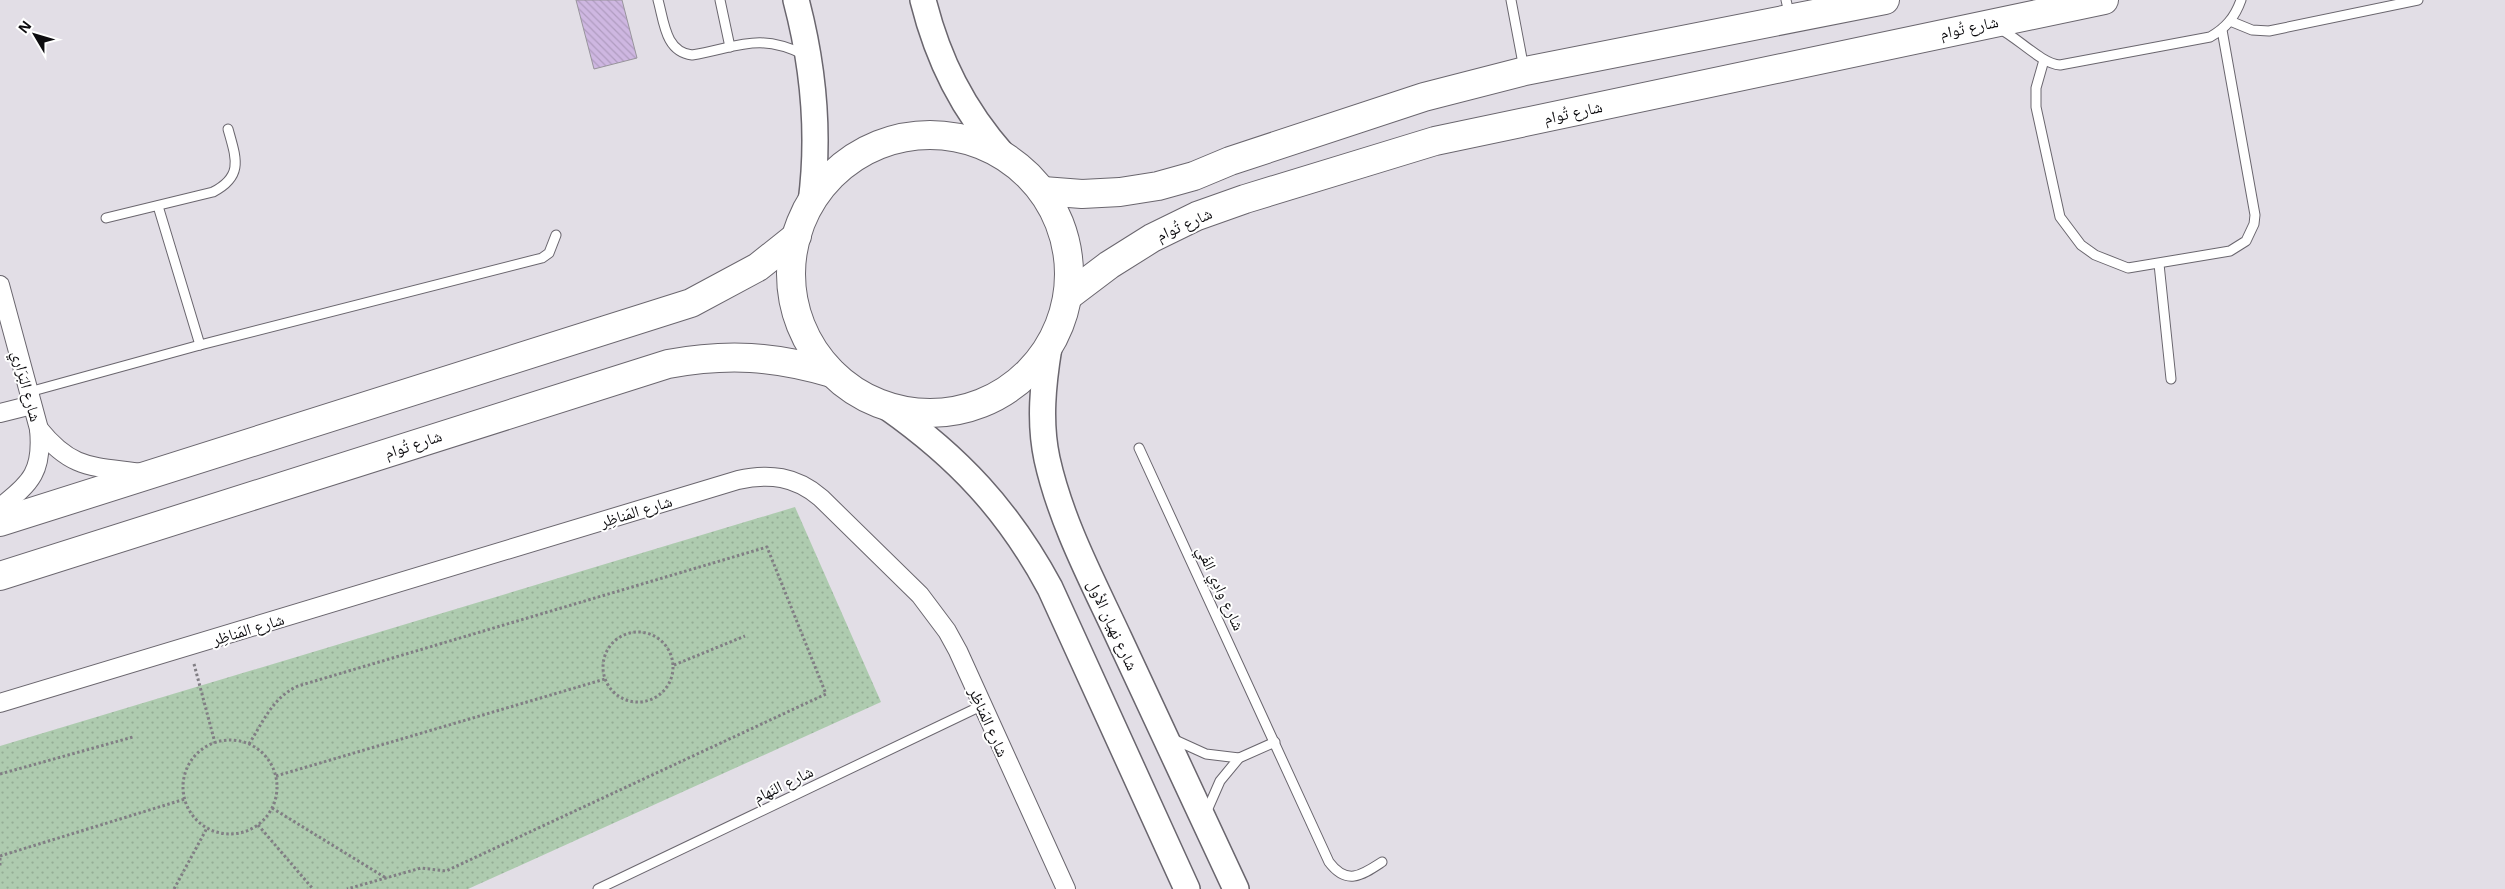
<svg xmlns="http://www.w3.org/2000/svg" width="2505" height="889" font-family="'Open Sans','Noto Naskh Arabic',sans-serif">
<style>
.park{fill:url(#park-dots)}
.building{fill:url(#building-back-hatch);stroke:#98949c}
.lines{fill:none;stroke-linecap:round;stroke-linejoin:round}
.service-casing{stroke:#6a666e;stroke-width:11}
.minor-casing{stroke:#6a666e;stroke-width:20}
.secondary-casing{stroke:#6a666e;stroke-width:28}
.primary-casing{stroke:#6a666e;stroke-width:30}
.path{stroke:#817e84;stroke-width:3;stroke-dasharray:2.5 2.5;stroke-linecap:butt}
.service{stroke:#fff;stroke-width:9}
.minor{stroke:#fff;stroke-width:18}
.secondary{stroke:#fff;stroke-width:25}
.primary{stroke:#fff;stroke-width:28}
.labels{text-anchor:middle;stroke-width:4;stroke-linejoin:round;paint-order:stroke}
.street-label{font-size:16px;fill:#0d0c0f;stroke:#fff}
</style>
<defs>
<pattern id="park-dots" width="8" height="8" patternUnits="userSpaceOnUse" patternTransform="scale(1.25)"><rect width="8" height="8" fill="#aecbaf"/><path d="M2 2h.1M6 6h.1" fill="none" stroke="#94ad95" stroke-width="1.8" stroke-linecap="round"/></pattern>
<pattern id="building-back-hatch" width="6" height="6" patternUnits="userSpaceOnUse" patternTransform="scale(1.25)"><rect width="6" height="6" fill="#ceb7e1"/><path d="M-1 5l2 2M0 0l6 6M5-1l2 2" fill="none" stroke="#b09cc0"/></pattern>
</defs>
<rect width="100%" height="100%" fill="#e2dee6"/>
<polygon class="park" points="795,507 881,702 468,889 0,889 0,746"/>
<polygon class="building" points="576,0 622,0 637,58 594,69"/>
<g class="lines">
<g class="service-casing">
<g id="service">
<path d="M658,0C664,21 665,52 692,55C739,47 758,32 805,55"/>
<polyline points="720,0 730,47"/>
<polyline points="1511,0 1524,69"/>
<polyline points="1786,0 1790,17"/>
<polyline points="2230,21 2252,30 2269,31 2418,0"/>
<path d="M2000,29C2018,38 2042,64 2060,65L2210,37C2226,28 2235,17 2241,0"/>
<polyline points="2044,60 2036,88 2036,107 2060,217 2081,245 2095,255 2128,268 2230,251 2246,241 2254,224 2255,215 2222,30"/>
<polyline points="158,206 200,345"/>
<path d="M106,218L213,192C244,176 236,158 228,129"/>
<polyline points="2159,264 2171,379"/>
<polyline points="29,392 200,345 542,258 549,253 556,235"/>
<path d="M1139,448L1329,862C1347,886 1362,875 1382,862"/>
<polyline points="1173,739 1206,754 1239,758"/>
<polyline points="1206,813 1220,781 1239,758 1275,742"/>
<polyline points="598,889 981,706"/>
</g>
</g>
<g class="minor-casing">
<g id="minor">
<path d="M0,285L39,429C43,470 32,483 0,507"/>
<polyline points="0,413 32,405"/>
<path d="M39,429C72,470 92,466 142,473"/>
<path d="M0,703L738,480C769,473 796,476 821,498L920,595L947,631L958,651L1066,889"/>
</g>
</g>
<g class="secondary-casing">
<g id="secondary">
<path d="M796,0C814,68 820,134 811,203"/>
<path d="M923,0C938,60 963,110 1004,156"/>
<path d="M1049,347C1043,384 1039,422 1047,459C1061,522 1092,580 1119,638C1158,722 1197,805 1236,889"/>
<path d="M887,407C958,457 1008,510 1050,588L1187,889"/>
</g>
</g>
<g class="primary-casing">
<g id="primary">
<circle cx="930" cy="274" r="139"/>
<polyline points="1043,191 1082,194 1120,192 1158,186 1194,176 1230,161 1424,97 1525,71 1885,0"/>
<polyline points="1068,296 1109,265 1152,238 1197,216 1245,199 1435,141 2104,0"/>
<polyline points="0,522 691,303 758,267 797,236"/>
<path d="M0,576L668,364C728,353 774,356 832,373"/>
</g>
</g>
<g class="path">
<circle cx="638" cy="667" r="35"/>
<polyline points="194,664 215,743"/>
<polyline points="674,665 745,636"/>
<circle cx="230" cy="787" r="47"/>
<path d="M249,744C263,722 273,697 298,686L767,547L826,694L446,871L421,868L347,889"/>
<polyline points="0,774 133,737"/>
<polyline points="276,776 605,679"/>
<polyline points="272,808 386,878"/>
<polyline points="258,825 313,889"/>
<polyline points="0,856 185,799"/>
<polyline points="0,858 0,868"/>
<polyline points="174,889 207,828"/>
</g>
<use href="#service" class="service"/>
<use href="#minor" class="minor"/>
<use href="#secondary" class="secondary"/>
<use href="#primary" class="primary"/>
</g>
<g class="labels">
<g class="street-label">
<text transform="translate(1969 27) rotate(-12)" y="6">شارع تُوام</text>
<text transform="translate(1573 112) rotate(-12)" y="6">شارع تُوام</text>
<text transform="translate(1184 224) rotate(-24)" y="6">شارع تُوام</text>
<text transform="translate(27 386) rotate(75)" y="6">شارع البَرَاري</text>
<text transform="translate(413 444) rotate(-18)" y="6">شارع تُوام</text>
<text transform="translate(636 511) rotate(-17)" y="6">شارع المَناظِر</text>
<text transform="translate(1221 588) rotate(65)" y="6">شارع وادِي الفَي</text>
<text transform="translate(1113 625) rotate(65)" y="6">شارع نهيان الأول</text>
<text transform="translate(248 629) rotate(-17)" y="6">شارع المَناظِر</text>
<text transform="translate(989 722) rotate(66)" y="6">شارع المَناظِر</text>
<text transform="translate(783 784) rotate(-26)" y="6">شارع النَهام</text>
</g>
</g>
<g transform="translate(35 35) rotate(308)" stroke="#ffffff" stroke-width="4" paint-order="stroke">
<path d="M0-4L9 19L0 12L-9 19Z" fill="#0d0c0f"/>
<text y="-8" font-size="14" font-weight="bold" text-anchor="middle" fill="#0d0c0f">N</text>
</g>
</svg>
